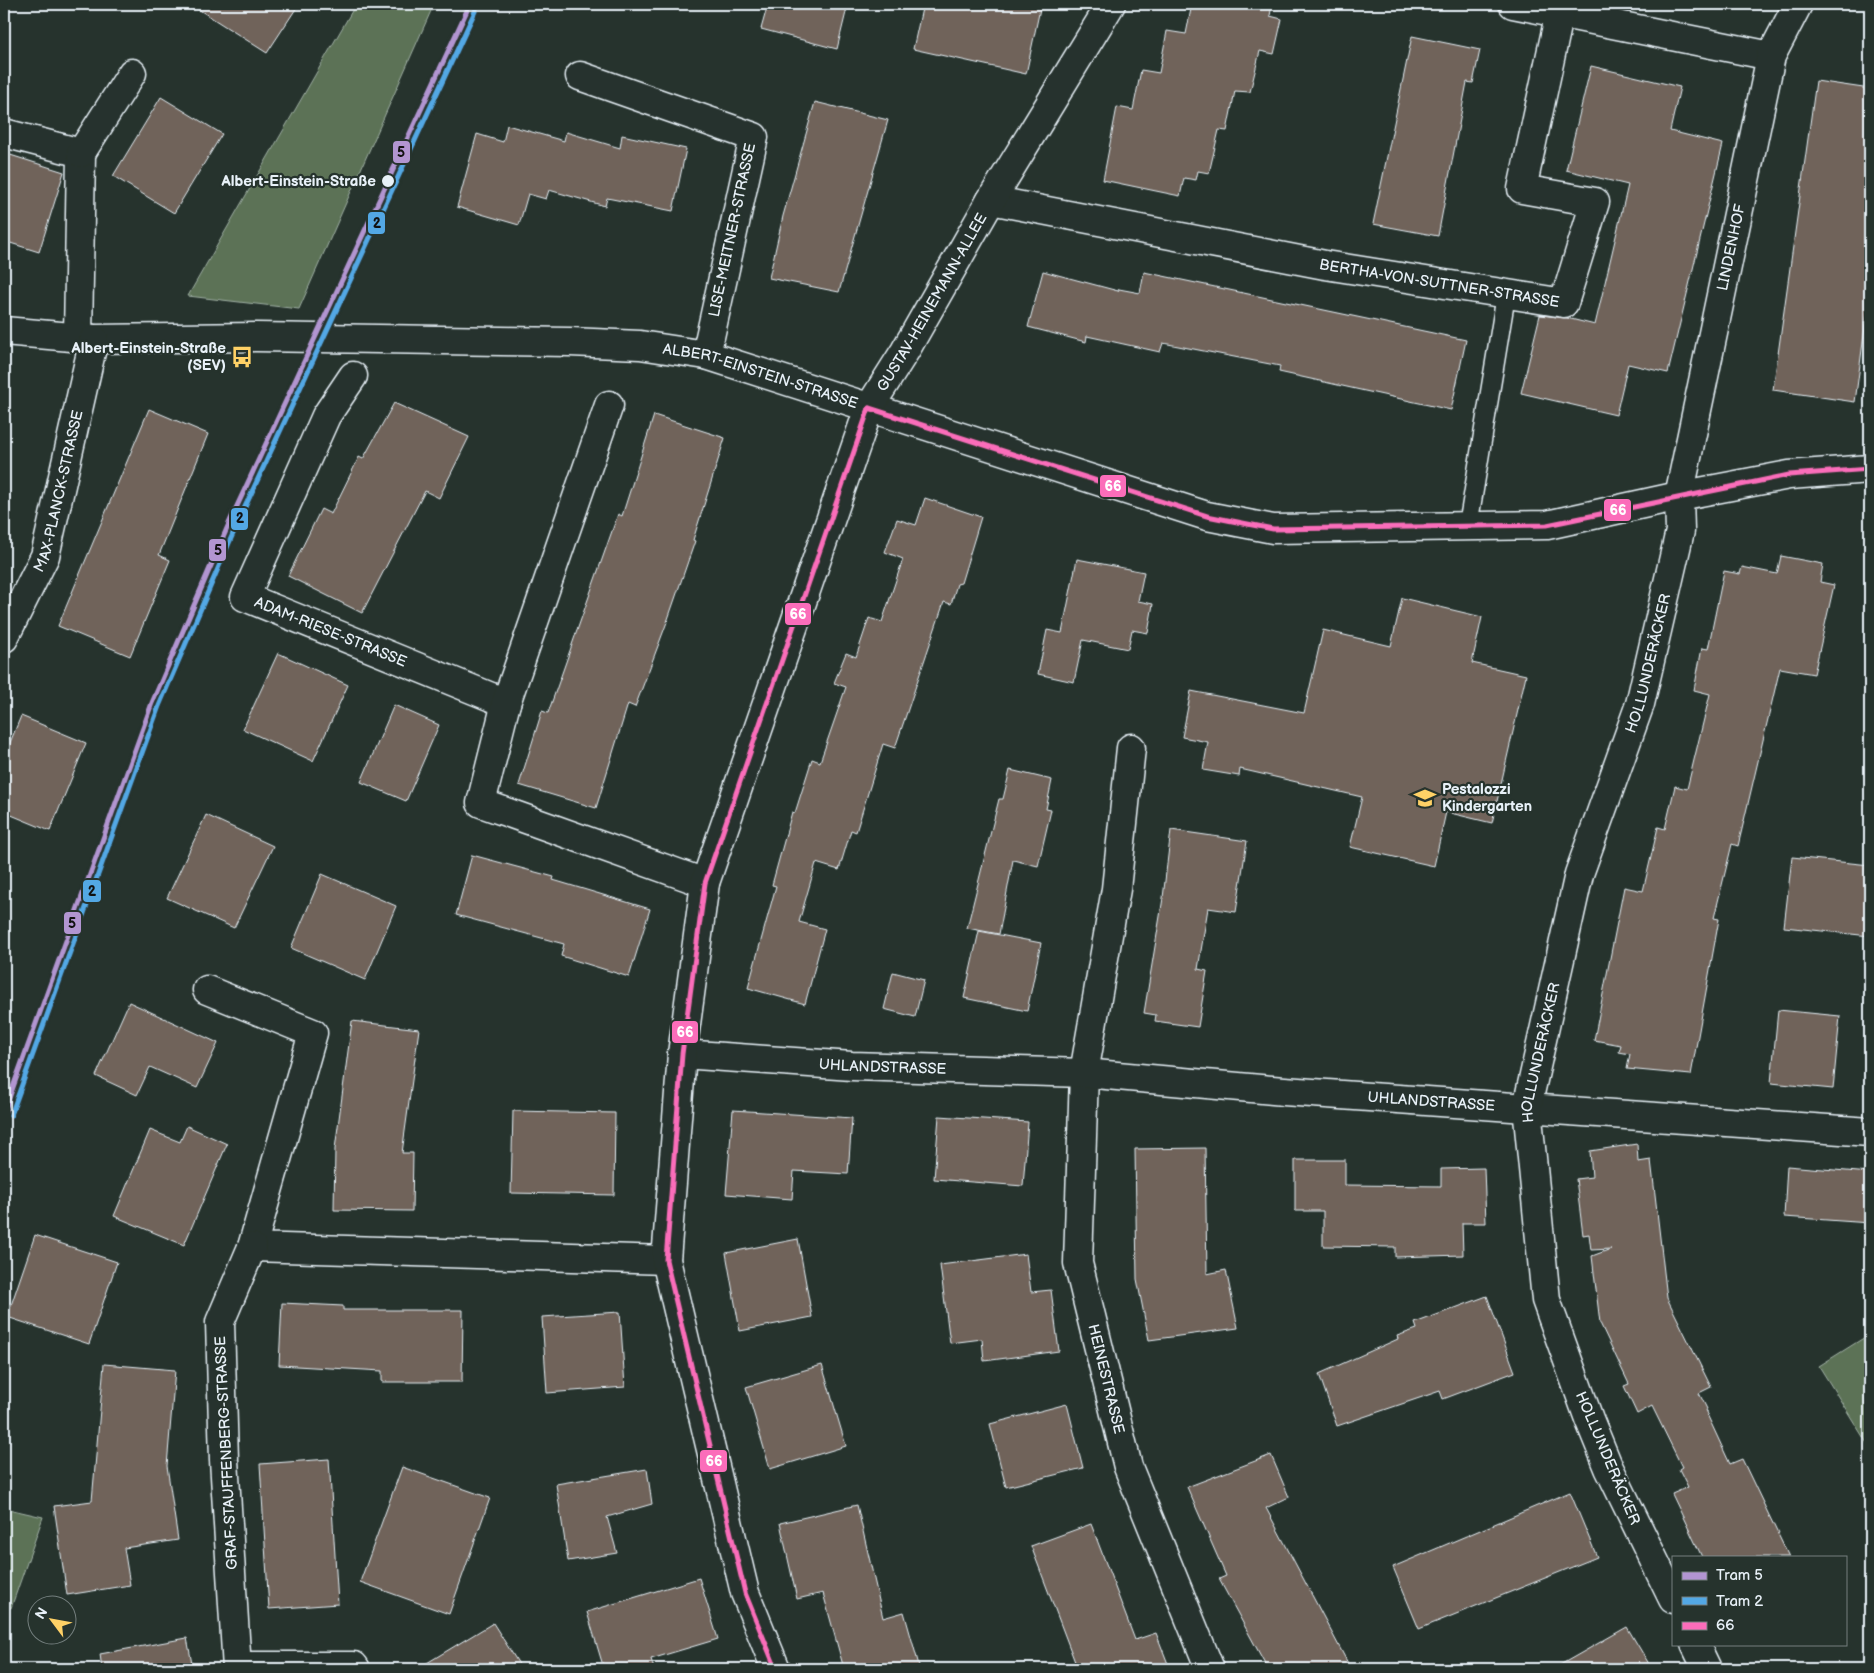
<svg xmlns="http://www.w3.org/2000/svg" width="1874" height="1673" font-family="'Balsamiq Sans',sans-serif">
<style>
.green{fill:#5c7256;stroke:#a2b2a7}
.building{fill:#70645a;stroke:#e8f1f8}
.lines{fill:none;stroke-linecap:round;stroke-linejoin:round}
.lane-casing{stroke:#e8f1f8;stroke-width:21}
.street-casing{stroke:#e8f1f8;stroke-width:31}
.lane{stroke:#26332d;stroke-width:18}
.street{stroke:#26332d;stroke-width:28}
.bus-1-casing{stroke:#26332d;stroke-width:9}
.bus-1{stroke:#fb6dba;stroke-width:5}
.tram-1-casing{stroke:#26332d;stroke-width:9}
.tram-2-casing{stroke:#26332d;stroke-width:9}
.tram-1{stroke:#b295d1;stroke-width:5}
.tram-2{stroke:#53a8e5;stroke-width:5}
.stop-dot{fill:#e8f1f8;stroke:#26332d;stroke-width:2}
.labels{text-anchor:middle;stroke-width:4.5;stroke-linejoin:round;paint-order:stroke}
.stop-label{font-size:15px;font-weight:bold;fill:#e8f1f8;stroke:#26332d;text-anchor:end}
.street-label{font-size:15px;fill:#e8f1f8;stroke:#26332d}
.poi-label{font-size:15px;font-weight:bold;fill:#e8f1f8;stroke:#26332d;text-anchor:end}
.line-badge{stroke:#26332d;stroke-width:2}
.badge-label{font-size:14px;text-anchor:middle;font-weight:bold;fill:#fff}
.pale-badge-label{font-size:14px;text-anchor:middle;font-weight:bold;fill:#111}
</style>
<rect width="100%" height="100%" fill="#26332d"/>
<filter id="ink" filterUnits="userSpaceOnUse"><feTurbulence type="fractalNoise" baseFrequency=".02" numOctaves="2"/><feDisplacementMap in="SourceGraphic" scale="10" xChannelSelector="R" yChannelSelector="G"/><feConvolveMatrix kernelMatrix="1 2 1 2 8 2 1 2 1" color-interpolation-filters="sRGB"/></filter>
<g filter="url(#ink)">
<g class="green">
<polygon points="356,4 434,4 299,309 188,296"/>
<polygon points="1870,1334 1870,1448 1819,1366"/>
<polygon points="4,1508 43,1517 11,1608 4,1607"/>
</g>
<g class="building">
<polygon points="190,4 299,4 267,53"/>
<polygon points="768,4 848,4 837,49 761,29"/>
<polygon points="923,4 1041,4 1026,74 913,49"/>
<polygon points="1192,4 1272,4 1270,16 1282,19 1274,54 1260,51 1250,92 1235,91 1227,131 1219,130 1209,173 1198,171 1196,180 1184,178 1180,196 1103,180 1117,107 1133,110 1141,70 1159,73 1167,31 1186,34"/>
<polygon points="1412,36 1480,50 1473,83 1467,82 1438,236 1373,224"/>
<polygon points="1591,66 1680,87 1670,131 1723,144 1668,373 1628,364 1616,415 1521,393 1540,315 1567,318 1595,325 1628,185 1566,170"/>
<polygon points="1816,81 1870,89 1870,290 1855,402 1773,390"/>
<polygon points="161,97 222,134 174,213 113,176"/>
<polygon points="815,102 888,120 839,292 769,278 783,216"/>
<polygon points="507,125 564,141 566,132 620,148 622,135 686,149 673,211 607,198 605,206 549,190 546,199 528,194 519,225 457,207 477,134 503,142"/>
<polygon points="4,153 64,172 39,252 4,241"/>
<polygon points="1043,271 1118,291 1119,289 1140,293 1144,272 1466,340 1451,410 1279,372 1280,366 1163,343 1160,352 1087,336 1086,342 1028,327"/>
<polygon points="394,403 469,437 439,498 425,491 362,613 288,576 321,509 331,514 359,457 363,459"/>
<polygon points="149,409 208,434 159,555 170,560 130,656 58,626"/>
<polygon points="654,415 725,438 693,540 695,541 667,622 635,707 628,704 596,808 519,785 542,711 548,713 618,514 622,516"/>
<polygon points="925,498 981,517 961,583 957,584 951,604 944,602 895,748 883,744 856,832 851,830 839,870 816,863 799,922 825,929 805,1004 748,988 776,886 772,885 792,812 795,813 812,759 820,762 846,687 834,683 846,653 856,657 869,618 882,622 903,559 885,552 897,519 916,525"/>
<polygon points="1781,556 1823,564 1820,582 1834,585 1814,674 1780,668 1738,846 1732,844 1714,918 1719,919 1691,1075 1627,1069 1630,1054 1619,1052 1621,1045 1594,1040 1624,887 1643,891 1658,827 1665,829 1675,786 1687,789 1710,694 1694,690 1702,648 1708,649 1724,571 1740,574 1742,567 1777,574"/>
<polygon points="1077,559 1144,572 1138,601 1153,604 1148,633 1132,630 1128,649 1083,640 1074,682 1038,674 1047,630 1062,633"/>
<polygon points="1402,598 1482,617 1472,663 1526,675 1492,823 1446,812 1434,866 1350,847 1362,797 1240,769 1239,776 1203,770 1208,742 1182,737 1191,691 1304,713 1323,630 1391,646"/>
<polygon points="278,653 348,685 313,761 243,729"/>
<polygon points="394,705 439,725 406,801 361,782"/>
<polygon points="21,716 86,743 50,831 4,812 4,757"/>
<polygon points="1010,770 1052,780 1046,809 1051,810 1038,866 1013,860 999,934 967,928 999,799 1003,799"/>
<polygon points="206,815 273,846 234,928 167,898"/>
<polygon points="1171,830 1247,841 1236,912 1208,908 1198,969 1207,971 1198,1027 1155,1021 1156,1015 1144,1013 1163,898"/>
<polygon points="472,855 554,877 553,880 650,909 629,977 561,956 564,944 456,915"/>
<polygon points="1792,857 1870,865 1870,936 1784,927"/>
<polygon points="322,874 396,906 365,980 291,948"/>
<polygon points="979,931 1041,943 1027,1011 964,998"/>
<polygon points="893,972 924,980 915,1017 884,1009"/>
<polygon points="129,1002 218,1043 197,1088 150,1067 137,1095 96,1076"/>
<polygon points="1778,1010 1840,1016 1833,1089 1771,1083"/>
<polygon points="352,1021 419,1029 402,1153 413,1153 412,1211 334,1210 335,1149"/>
<polygon points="733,1110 852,1118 848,1174 794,1171 792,1199 726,1194"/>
<polygon points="513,1111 615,1113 614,1195 511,1193"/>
<polygon points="939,1116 1028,1122 1023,1186 934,1179"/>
<polygon points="187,1126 227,1144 184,1245 114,1216 150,1130 180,1142"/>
<polygon points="1637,1144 1638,1162 1651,1160 1667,1298 1711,1387 1699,1393 1707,1409 1705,1410 1730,1464 1742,1459 1789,1557 1702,1557 1672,1494 1688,1487 1679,1469 1682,1467 1652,1406 1637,1414 1624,1386 1629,1384 1600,1323 1592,1256 1611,1249 1591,1250 1589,1234 1583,1235 1576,1179 1592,1177 1590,1151"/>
<polygon points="1205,1148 1207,1274 1226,1270 1238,1328 1149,1340 1137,1279 1135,1149"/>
<polygon points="1295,1160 1345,1160 1345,1185 1441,1186 1441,1169 1484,1168 1486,1223 1462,1223 1463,1255 1395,1257 1395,1247 1323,1246 1323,1211 1295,1211"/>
<polygon points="1787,1166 1870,1173 1870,1223 1784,1217"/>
<polygon points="35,1235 117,1262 89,1344 7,1317"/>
<polygon points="798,1239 812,1317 740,1331 726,1253"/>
<polygon points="1026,1254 1031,1292 1051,1290 1059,1351 984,1361 982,1339 950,1343 940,1265"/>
<polygon points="1487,1296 1515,1372 1443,1399 1440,1391 1337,1426 1319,1374 1398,1339 1397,1336 1417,1329 1415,1323"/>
<polygon points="282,1303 343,1306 343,1310 463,1310 462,1382 382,1382 382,1371 279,1365"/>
<polygon points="620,1312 625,1387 547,1393 542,1317"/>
<polygon points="104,1364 175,1370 167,1466 178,1540 124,1548 130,1585 67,1595 54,1506 92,1501"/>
<polygon points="822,1365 846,1446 770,1469 746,1387"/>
<polygon points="1067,1404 1083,1468 1006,1487 990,1424"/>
<polygon points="1271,1455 1289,1497 1266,1508 1351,1669 1268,1669 1219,1579 1226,1576 1187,1487"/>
<polygon points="329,1459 338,1604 269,1609 260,1464"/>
<polygon points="402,1467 490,1498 449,1614 360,1582"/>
<polygon points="647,1469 652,1504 607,1517 617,1553 568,1561 556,1484"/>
<polygon points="1570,1492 1597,1557 1419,1629 1393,1567"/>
<polygon points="857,1505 883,1618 904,1612 920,1669 844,1669 823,1593 797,1599 780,1523"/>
<polygon points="1091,1524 1135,1640 1156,1633 1170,1669 1066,1669 1066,1665 1075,1662 1031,1546"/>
<polygon points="699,1578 718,1639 651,1659 654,1669 604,1669 587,1612"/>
<polygon points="493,1623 522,1669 417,1669"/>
<polygon points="1627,1627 1652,1669 1553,1669"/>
<polygon points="187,1638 193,1669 102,1669 100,1654"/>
</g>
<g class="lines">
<g class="lane-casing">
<polyline id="lane" points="1468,526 1506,295"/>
</g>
<g class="street-casing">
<g id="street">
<polyline points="1513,4 1771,56"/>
<polyline points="580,76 754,137 706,355"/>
<polyline points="4,133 81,153 78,338"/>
<polyline points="81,153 132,73"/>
<path id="s1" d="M991,200L1325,265L1564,303L1595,202L1522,189L1560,12"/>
<path id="s2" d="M4,331L94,339L257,337L570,342L640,345L706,355L1207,516L1273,529L1547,525L1679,496L1789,475L1870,469"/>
<path id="s3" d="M353,376L326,416L245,597L506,703"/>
<polyline points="609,405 506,703 481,803 705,883"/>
<path id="s4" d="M4,638L45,556L94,339"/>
<path id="s5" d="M1131,748L1116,889L1084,1073L1078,1263L1128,1467L1210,1669"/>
<polyline points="207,990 313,1033 252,1247 666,1260"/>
<path id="s6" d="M682,1054L852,1066L1084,1073L1284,1091L1870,1132"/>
<path id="s7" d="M1673,1599L1609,1468L1589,1419L1546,1300L1527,1107L1579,874L1640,704L1680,531L1679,496L1771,56L1798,4"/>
<polyline points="1695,1644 1707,1669"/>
<polyline points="237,1666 354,1666 356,1669"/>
<polyline points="237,1669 224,1460 220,1322 252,1247"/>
<path id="s8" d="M776,1669L745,1593L666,1260L682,1054L705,883L869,408L905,351L991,200L1111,4"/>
</g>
</g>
<use href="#lane" class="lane"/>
<use href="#street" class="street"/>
<g class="bus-1-casing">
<g id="bus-1">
<polyline points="869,408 1207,516 1273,529 1547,525 1789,475 1870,469"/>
<polyline points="776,1669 745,1593 666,1260 682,1054 705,883 869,408"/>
</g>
</g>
<use href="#bus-1" class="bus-1"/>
<g class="tram-1-casing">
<polyline id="tram-1" points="4,1112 152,703 231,519 470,4"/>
</g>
<g class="tram-2-casing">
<polyline id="tram-2" points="11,1115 159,706 238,522 477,7"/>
</g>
<use href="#tram-1" class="tram-1"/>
<use href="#tram-2" class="tram-2"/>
</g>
</g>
<defs>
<g id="bus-bare" transform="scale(1.725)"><path d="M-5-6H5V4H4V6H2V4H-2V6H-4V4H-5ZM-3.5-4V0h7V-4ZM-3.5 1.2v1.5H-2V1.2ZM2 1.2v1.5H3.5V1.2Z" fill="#ffd166" stroke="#26332d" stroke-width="2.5" paint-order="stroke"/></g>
<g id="school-bare" transform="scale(1.725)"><path d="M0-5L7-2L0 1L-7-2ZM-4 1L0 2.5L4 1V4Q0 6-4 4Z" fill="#ffd166" stroke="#26332d" stroke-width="2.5" paint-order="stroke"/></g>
</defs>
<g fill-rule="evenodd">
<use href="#bus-bare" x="242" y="357"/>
<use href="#school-bare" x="1425" y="798"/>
</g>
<circle class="stop-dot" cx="388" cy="181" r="7"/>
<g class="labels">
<g class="stop-label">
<text x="376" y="186">Albert-Einstein-Straße</text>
</g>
<g class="street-label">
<text transform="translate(732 230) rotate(-78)" y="5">LISE-MEITNER-STRASSE</text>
<text dy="5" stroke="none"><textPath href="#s7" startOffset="1405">LINDENHOF</textPath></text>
<text dy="5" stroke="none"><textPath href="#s1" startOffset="456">BERTHA-VON-SUTTNER-STRASSE</textPath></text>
<text dy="5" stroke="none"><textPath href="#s8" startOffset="1429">GUSTAV-HEINEMANN-ALLEE</textPath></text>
<text dy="5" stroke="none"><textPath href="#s2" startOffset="761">ALBERT-EINSTEIN-STRASSE</textPath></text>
<text dy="5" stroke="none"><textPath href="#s4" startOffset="158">MAX-PLANCK-STRASSE</textPath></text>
<text dy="5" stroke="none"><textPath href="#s3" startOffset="339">ADAM-RIESE-STRASSE</textPath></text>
<text dy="5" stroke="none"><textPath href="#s7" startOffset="980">HOLLUNDERÄCKER</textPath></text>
<text dy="5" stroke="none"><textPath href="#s7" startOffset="575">HOLLUNDERÄCKER</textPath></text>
<text dy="5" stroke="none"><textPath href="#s6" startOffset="201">UHLANDSTRASSE</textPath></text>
<text dy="5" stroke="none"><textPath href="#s6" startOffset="751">UHLANDSTRASSE</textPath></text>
<text dy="5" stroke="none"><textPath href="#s5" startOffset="638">HEINESTRASSE</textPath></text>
<text transform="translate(226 1453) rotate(-93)" y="5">GRAF-STAUFFENBERG-STRASSE</text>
<text transform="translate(1608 1458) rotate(67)" y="5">HOLLUNDERÄCKER</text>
</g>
<g class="poi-label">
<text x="226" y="353">Albert-Einstein-Straße<tspan x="226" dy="17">(SEV)</tspan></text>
<text x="1442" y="794" text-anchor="start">Pestalozzi<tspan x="1442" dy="17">Kindergarten</tspan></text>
</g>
</g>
<g class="line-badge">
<rect x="392" y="140" width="19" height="24" rx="5" fill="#b295d1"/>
<rect x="367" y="211" width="19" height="24" rx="5" fill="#53a8e5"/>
<rect x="1099" y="474" width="28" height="24" rx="5" fill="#fb6dba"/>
<rect x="1603" y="498" width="29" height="24" rx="5" fill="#fb6dba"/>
<rect x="230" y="507" width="19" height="24" rx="5" fill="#53a8e5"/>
<rect x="208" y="538" width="19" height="24" rx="5" fill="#b295d1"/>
<rect x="784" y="602" width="28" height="24" rx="5" fill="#fb6dba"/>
<rect x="82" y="879" width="20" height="24" rx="5" fill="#53a8e5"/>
<rect x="63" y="911" width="19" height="24" rx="5" fill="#b295d1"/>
<rect x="671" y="1020" width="28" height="24" rx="5" fill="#fb6dba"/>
<rect x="699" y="1449" width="29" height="24" rx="5" fill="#fb6dba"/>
</g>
<g class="badge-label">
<text x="1113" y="491">66</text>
<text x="1618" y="515">66</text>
<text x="798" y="619">66</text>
<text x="685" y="1037">66</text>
<text x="714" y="1466">66</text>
</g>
<g class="pale-badge-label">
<text x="401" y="157">5</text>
<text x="377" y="228">2</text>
<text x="240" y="523">2</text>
<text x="218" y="555">5</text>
<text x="92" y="896">2</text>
<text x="72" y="928">5</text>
</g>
<rect width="1874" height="1673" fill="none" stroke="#26332d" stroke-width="20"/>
<rect x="10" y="10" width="1854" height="1653" fill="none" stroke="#e8f1f8" stroke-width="2" filter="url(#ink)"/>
<rect x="1672" y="1556" width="175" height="90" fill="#26332d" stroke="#747f7e"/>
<rect x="1682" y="1572" width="25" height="8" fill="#b295d1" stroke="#747f7e"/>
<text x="1716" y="1580" font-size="15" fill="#e8f1f8">Tram 5</text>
<rect x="1682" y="1597" width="25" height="8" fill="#53a8e5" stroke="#747f7e"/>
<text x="1716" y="1606" font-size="15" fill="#e8f1f8">Tram 2</text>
<rect x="1682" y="1622" width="25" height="8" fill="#fb6dba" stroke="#747f7e"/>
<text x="1716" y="1630" font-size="15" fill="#e8f1f8">66</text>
<g transform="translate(52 1620) rotate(302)"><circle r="24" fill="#26332d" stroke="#747f7e"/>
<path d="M0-4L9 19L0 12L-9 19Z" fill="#ffd166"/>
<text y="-8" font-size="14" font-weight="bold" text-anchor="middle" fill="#e8f1f8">N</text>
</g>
</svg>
